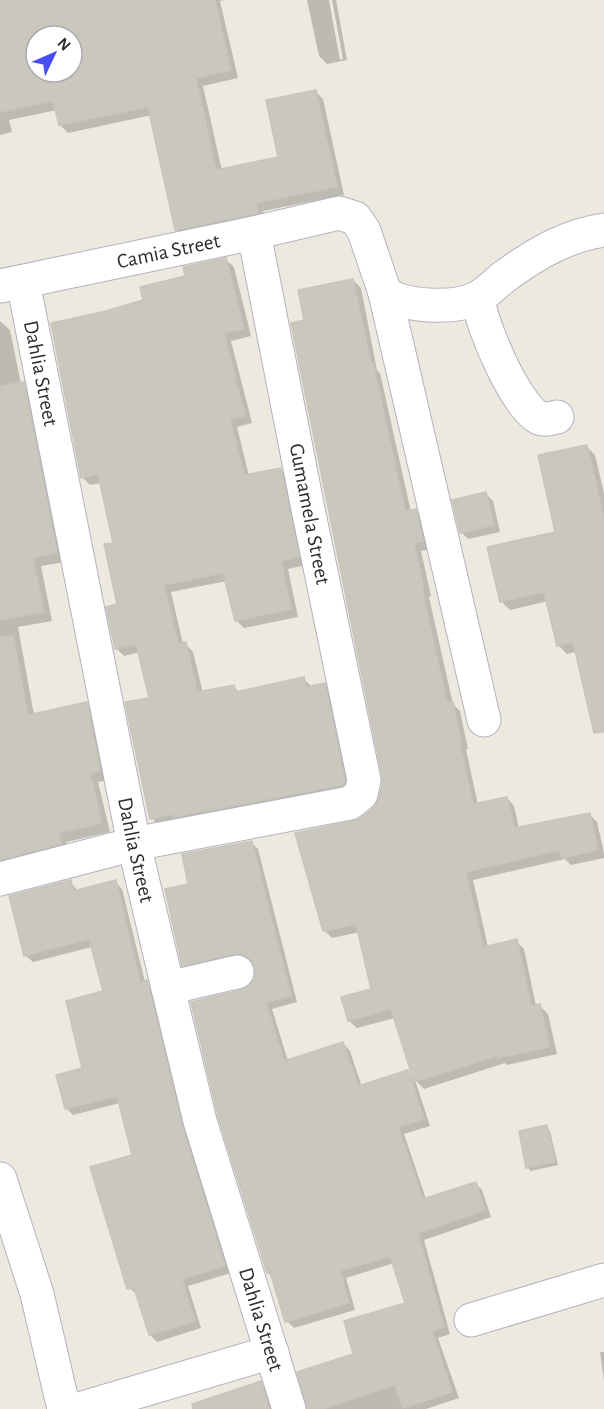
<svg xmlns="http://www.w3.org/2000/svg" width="604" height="1409" font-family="'Alegreya Sans',sans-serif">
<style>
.shadow{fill:#0003;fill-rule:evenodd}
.building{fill:#c9c7be;stroke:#c9c5b9;stroke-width:1.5;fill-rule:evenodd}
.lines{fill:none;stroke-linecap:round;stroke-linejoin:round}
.minor-casing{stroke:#b3b3bf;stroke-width:35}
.minor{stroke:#fff;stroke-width:33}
.labels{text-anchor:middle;stroke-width:4.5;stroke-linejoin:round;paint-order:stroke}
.street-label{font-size:21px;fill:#2c2c2c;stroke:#fff}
</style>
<rect width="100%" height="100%" fill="#ede9df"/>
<g class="shadow">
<path d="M0,0H225L220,1L238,78L203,86L222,171L280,158L315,91L323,99L344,195L263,211L265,220L184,238L176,230L152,115L68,133L60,125L57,110L9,120L12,132L0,135ZM36,36H72V72H36Z"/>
<polygon points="307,0 329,0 340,60 343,59 332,0 336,0 347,60 327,64 319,56"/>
<polygon points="226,260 234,267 251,336 231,341 252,423 237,427 249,476 280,469 288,477 306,565 288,569 298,617 244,628 236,620 227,581 171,592 183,644 186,644 193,652 203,693 234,687 239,692 303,678 311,686 324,684 332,692 351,791 159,826 152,818 151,699 140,652 124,656 116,648 119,605 115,544 101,483 90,485 82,477 106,312 145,301 187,277"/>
<polygon points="353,280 361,288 377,370 380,373 411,512 415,510 423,518 430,549 421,551 431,596 429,597 453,704 460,711 468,749 466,749 478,805 507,798 514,806 519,828 589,814 597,822 604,853 604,858 571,865 565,859 473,880 488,947 516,941 524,949 536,1006 540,1006 548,1014 557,1054 507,1065 505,1063 424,1089 415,1080 430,1126 404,1134 426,1199 475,1183 482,1190 491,1217 424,1240 450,1334 438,1338 459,1398 426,1409 309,1409 355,1355 407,1304 394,1263 346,1278 355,1310 294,1328 287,1321 273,1278 268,1273 242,992 250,987 256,978 257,967 251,961 241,960 190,972 183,965 190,885 251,842 258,849 297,1002 272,1009 288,1061 343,1043 350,1051 362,1087 407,1072 415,1080 395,1018 357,1028 349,1021 343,998 372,990 360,932 332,938 324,930 354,823 374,810 380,799 384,777 306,321"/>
<polygon points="0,321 10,330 21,384 23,384 32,393 65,562 41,566 52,621 18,627 34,715 86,704 95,712 109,780 98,782 110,832 66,842 69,852 0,867"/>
<polygon points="586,446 595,455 604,493 604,704 576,652 567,654 558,645 548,601 510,610 501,601 557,533"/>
<polygon points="486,494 493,501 500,532 468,539 461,532"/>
<polygon points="70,882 78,891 115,882 122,889 145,982 154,989 231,1273 188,1286 201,1328 157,1342 150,1335 138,1295 129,1288 134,1156 120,1103 73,1115 66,1108 84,1069 104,992 92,947 33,962 25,955"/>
<polygon points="547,1127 550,1131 558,1165 531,1171 528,1168 521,1132"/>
<polygon points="600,1352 604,1352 604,1381"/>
<polygon points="260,1383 267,1390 273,1409 229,1409"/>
</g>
<g class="building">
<path d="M0,0H215L231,70L196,78L216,170L278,157L266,100L316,90L337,187L256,203L258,213L175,230L148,107L59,125L53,101L0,112ZM36,36H72V72H36Z"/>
<polygon points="226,258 244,329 224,333 245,416 230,419 244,475 281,468 299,557 281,561 291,609 235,621 223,573 164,585 178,644 186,642 197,692 234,685 236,692 304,677 306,687 325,683 345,780 342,785 174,817 173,814 150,819 125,702 149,698 136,644 115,649 106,607 117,604 104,544 113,543 98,474 81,478 51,323 106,311 143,300 140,287 185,276 183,267"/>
<polygon points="353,279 371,364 373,363 405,511 416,509 423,541 414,543 424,589 422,589 447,703 453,702 461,741 459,741 473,804 507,797 514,828 590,813 598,850 562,858 560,850 466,872 483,947 517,939 531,1006 540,1004 550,1047 498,1058 497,1056 414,1082 391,1009 348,1021 341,997 371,989 356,924 323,931 295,833 353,821 361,818 373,808 379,798 382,784 382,776 291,323 304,320 298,290"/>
<polygon points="24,382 57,553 33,558 44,612 0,620 0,386"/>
<polygon points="587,445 604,519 604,732 594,733 573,642 557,646 544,592 500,602 487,547 555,532 538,455"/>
<polygon points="486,492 494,525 460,533 452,500"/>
<polygon points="13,636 28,715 87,702 100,771 90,773 102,823 59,833 61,844 0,860 0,637"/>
<polygon points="252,841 291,996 266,1002 284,1061 343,1042 358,1086 408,1070 424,1119 398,1127 423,1199 476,1182 485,1210 418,1233 444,1327 432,1331 452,1392 403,1408 395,1385 323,1409 307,1409 297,1372 353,1354 344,1321 405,1303 390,1256 340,1271 349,1303 285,1322 270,1272 267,1273 218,1116 191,1002 241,990 249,986 255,978 255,967 251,960 243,954 233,954 182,966 165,889 188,884 182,854"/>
<polygon points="71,880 73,891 116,880 140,982 147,980 182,1125 225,1266 182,1279 195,1321 149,1335 134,1288 127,1289 90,1167 132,1155 117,1096 65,1109 56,1075 82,1068 66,1001 103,991 89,939 24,956 9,896"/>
<polygon points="547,1125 555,1162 526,1168 519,1131"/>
<polygon points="261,1381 269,1409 193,1409 192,1404"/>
</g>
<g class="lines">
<g class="minor-casing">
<g id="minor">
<path id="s1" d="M23,282L134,844L168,988L200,1121L289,1409"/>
<path id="s2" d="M0,286L254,233L339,213L355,218L364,231L385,293L484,720"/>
<path d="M385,293C405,307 452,309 475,299C487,294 497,281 508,274C537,253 568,235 604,230"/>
<path d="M478,298C481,325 515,405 539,418C545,421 551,418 557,417"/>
<polyline points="0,879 134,844 350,803 361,794 364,780 308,509 254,233"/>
<polyline points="168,988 237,972"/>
<polyline points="0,1179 37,1294 64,1409"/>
<polyline points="471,1320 604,1280"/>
<polyline points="79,1409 272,1352"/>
</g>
</g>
<use href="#minor" class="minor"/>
</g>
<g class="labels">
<g class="street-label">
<text dy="7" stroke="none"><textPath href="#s2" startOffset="172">Camia Street</textPath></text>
<text dy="7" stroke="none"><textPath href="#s1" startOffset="93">Dahlia Street</textPath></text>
<text transform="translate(310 514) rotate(79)" y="7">Gumamela Street</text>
<text dy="7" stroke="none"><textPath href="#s1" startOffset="579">Dahlia Street</textPath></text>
<text dy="7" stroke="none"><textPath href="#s1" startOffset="1065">Dahlia Street</textPath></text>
</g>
</g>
<g transform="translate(54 54) rotate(46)"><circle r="28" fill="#ffffff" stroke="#ababab" stroke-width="1.5"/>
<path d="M0-4.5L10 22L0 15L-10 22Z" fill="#474ef3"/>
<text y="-9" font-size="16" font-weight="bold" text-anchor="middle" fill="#2c2c2c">N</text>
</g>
</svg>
